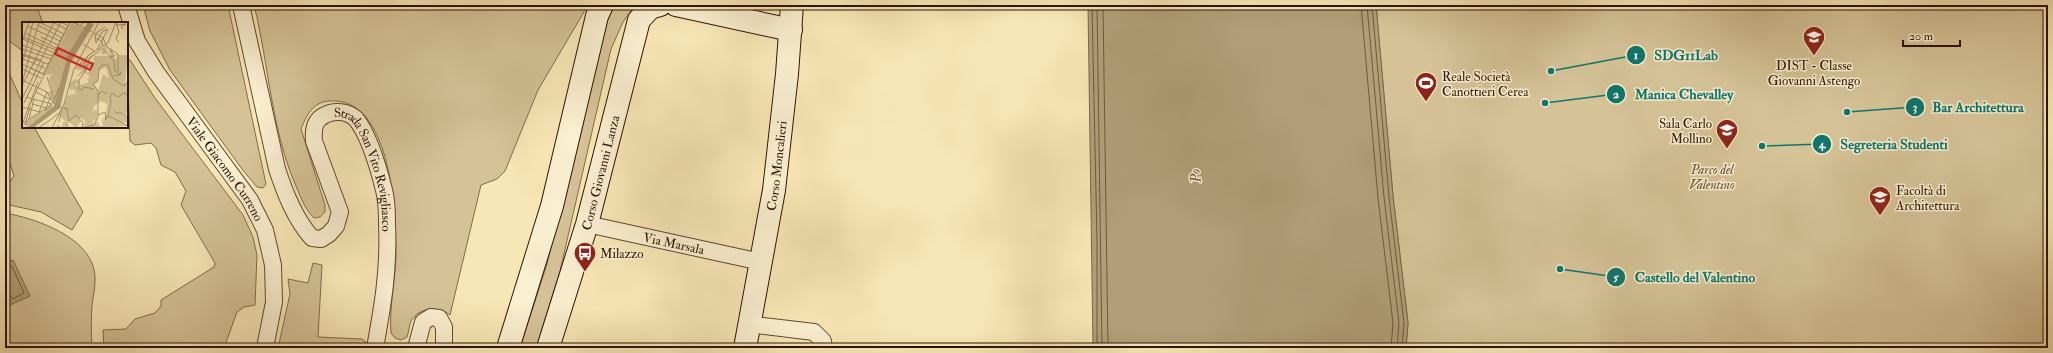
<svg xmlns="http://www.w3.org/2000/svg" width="2053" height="353" font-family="'IM FELL Double Pica',serif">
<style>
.green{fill:#d5c397;stroke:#806c4c}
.water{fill:#b29f78;stroke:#7c6748}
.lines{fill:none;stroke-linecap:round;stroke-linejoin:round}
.shore{stroke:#6e5a3c;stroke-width:1}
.street-casing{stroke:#5e492e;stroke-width:18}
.secondary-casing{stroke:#2b1400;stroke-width:24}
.street{stroke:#faefd0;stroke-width:16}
.secondary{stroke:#faefd0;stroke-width:22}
.labels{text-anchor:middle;stroke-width:3;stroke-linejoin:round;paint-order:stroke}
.poi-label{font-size:13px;fill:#2b1400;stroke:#faefd0;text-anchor:start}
.street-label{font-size:13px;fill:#2b1400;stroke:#faefd0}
.park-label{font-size:13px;font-style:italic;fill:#665135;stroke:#faefd0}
.water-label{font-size:14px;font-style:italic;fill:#614c30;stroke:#faefd0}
.inset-river{fill:none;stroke:#b29f78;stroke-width:2}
.inset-road{fill:none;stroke:#a6936d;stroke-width:1}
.view{fill:#d62828;fill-opacity:0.15;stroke:#d62828;stroke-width:2}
.inset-edge{fill:none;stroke:#2b1400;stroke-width:2}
.leader{fill:none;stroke:#0f766e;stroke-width:1.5}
.callout-dot{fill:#0f766e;stroke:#faefd0;stroke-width:1.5}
.mark-label{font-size:12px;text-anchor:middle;font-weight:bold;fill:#fff}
.callout-label{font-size:14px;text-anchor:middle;font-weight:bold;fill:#0f766e;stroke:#faefd0;stroke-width:3;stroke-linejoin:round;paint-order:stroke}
</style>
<rect width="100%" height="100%" fill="#f8e7b6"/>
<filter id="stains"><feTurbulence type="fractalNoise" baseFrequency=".005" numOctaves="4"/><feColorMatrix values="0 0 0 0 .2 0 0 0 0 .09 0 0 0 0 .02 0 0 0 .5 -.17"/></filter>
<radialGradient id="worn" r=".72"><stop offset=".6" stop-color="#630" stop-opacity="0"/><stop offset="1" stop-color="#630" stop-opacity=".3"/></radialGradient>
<g class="green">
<polygon points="5,5 36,5 43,23 23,23 23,51 5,38"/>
<polygon points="143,5 228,5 266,184 263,188 257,187 242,169 170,70 150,31"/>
<path d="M254,5H588L538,90L505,171L497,179L481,185L450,315C438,306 419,307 411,321C409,325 409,332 407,337L401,340L395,338L391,333C389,308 395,282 396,257C396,215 392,96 329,101C313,102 306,116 301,129L325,205V212L320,217L314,218C305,209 301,198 296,186C271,129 269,65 254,5Z"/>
<polygon points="616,5 635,5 623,22 611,49 560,271 536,348 520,348 547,264 601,43 609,15"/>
<polygon points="1376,5 2048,5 2048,348 1406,348 1408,323 1393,196"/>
<polygon points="127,60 130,60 155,98 243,215 253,237 257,255 255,305 244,307 237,312 224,348 104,348 103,330 126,329 135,319 155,313 161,306 161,300 214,267 215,263 181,205 186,191 175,172 161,165 156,148 151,143 135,145 130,141"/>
<polygon points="5,64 23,104 23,127 34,127 83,212 72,230 41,212 5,204 5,183 10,182 14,176 5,147"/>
<path d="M5,213C38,219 97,239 95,281C95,289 93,297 92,305C91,319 91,334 92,348H5Z"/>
<polygon points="313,263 322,265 318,337 362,339 366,342 365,348 278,348 290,294 288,279 308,283"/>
</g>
<g class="water">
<polygon points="1088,5 1376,5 1393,196 1408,323 1406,348 1093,348"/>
<polygon points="13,260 30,296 10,305 5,293 5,263"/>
</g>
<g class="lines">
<g class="shore">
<polyline points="1092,5 1097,241 1097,348"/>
<polyline points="1097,5 1102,348"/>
<polyline points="1103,5 1108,348"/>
<polyline points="1361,5 1378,198 1393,323 1391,348"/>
<polyline points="1367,5 1384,197 1399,323 1397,348"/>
<polyline points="1372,5 1389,197 1404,323 1402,348"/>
<polyline points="5,267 12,266 24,293 13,299 9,294 5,293"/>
</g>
<g class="street-casing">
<g id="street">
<path id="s1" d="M126,5L137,41L156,72L250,200L265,230L273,265L274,302L265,348"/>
<path id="s2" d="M241,5L277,169C285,193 295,219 312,238L321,239L329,234L336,226L340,212L314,141C313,130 314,120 325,115C334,110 348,111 356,119C369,135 379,170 384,190C387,201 387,213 387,224C389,269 383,304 375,348"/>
<path id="s3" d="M587,224L761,262"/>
<polyline points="748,324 814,332 823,341 824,348"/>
<polyline points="416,348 423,322 431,317 439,318 444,327 444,348"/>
</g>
</g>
<g class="secondary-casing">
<g id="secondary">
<polyline points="676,5 791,30"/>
<polyline points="508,348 552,206 597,16 602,5"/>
<path id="s4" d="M548,348L587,224L639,20L650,8L660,5"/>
<path id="s5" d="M745,348L774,190L787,74L792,5"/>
</g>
</g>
<use href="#street" class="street"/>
<use href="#secondary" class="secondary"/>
</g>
<defs>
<g id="university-pin" transform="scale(1.15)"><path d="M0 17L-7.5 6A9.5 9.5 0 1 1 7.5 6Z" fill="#8f2418" stroke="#faefd0"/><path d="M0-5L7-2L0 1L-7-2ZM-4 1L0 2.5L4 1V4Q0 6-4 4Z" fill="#fff"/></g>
<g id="stadium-pin" transform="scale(1.15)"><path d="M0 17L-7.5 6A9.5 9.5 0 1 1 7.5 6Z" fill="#8f2418" stroke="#faefd0"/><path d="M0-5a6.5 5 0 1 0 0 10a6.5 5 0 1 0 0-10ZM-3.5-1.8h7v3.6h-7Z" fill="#fff"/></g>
<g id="bus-pin" transform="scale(1.15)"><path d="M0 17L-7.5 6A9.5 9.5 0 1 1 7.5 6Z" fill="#8f2418" stroke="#faefd0"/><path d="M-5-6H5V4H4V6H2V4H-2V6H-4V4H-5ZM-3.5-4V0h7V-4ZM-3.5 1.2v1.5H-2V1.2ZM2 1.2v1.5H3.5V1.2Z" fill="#fff"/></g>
</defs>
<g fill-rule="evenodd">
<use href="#university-pin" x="1814" y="37"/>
<use href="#stadium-pin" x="1426" y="83"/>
<use href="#university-pin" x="1727" y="130"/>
<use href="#university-pin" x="1880" y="197"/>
<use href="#bus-pin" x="585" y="253"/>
</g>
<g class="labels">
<g class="poi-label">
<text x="1814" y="70" text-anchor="middle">DIST - Classe<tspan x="1814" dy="15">Giovanni Astengo</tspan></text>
<text x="1442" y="81">Reale Società<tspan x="1442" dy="15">Canottieri Cerea</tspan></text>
<text x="1712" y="128" text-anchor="end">Sala Carlo<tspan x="1712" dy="15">Mollino</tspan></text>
<text x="1896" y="195">Facoltà di<tspan x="1896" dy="15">Architettura</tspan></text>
<text x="600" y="258">Milazzo</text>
</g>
<g class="street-label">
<text dy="5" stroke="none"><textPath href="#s5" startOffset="185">Corso Moncalieri</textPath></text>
<text dy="5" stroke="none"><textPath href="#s1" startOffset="193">Viale Giacomo Curreno</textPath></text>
<text dy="5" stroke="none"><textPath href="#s4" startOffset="183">Corso Giovanni Lanza</textPath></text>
<text dy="5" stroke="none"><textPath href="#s2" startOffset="476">Strada San Vito Revigliasco</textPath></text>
<text dy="5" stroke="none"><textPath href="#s3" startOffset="89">Via Marsala</textPath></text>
</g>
<g class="park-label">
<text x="1712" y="174">Parco del<tspan x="1712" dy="15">Valentino</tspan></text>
</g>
<g class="water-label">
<text transform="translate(1195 176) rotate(-97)" y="5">Po</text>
</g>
</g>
<g transform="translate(22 22)">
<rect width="106" height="106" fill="#f8e7b6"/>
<path d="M49,1L62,7L46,32L33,83L25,70L30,69L27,56L31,52L23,53ZM83,24L86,28L84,27L82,29L84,28L87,29L89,27L91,34L94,32L92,37L96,36L95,33H106L103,61L106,62V89L104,91L106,100L99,101L106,104L62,106L61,102L64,101L60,96L57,97L59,99L55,105L58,106H48L52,104L46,99L47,106H34L36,102L40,106L41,100H44L37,93L39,92L44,76L46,73L54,72L52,67L49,68L46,63L53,57L57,58L58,61L53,62L54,64L57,61V66L58,63L67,60L65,57L69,55H66L67,53L63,51L67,50L68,41L64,50L54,55L60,48L53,47L55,43L57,46L55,42L57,43L62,37L66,33V36L72,31L65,41L63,36L58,43L63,39V44L67,40L73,39L71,37L73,34H86L89,32L85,29L82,33L79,31ZM84,45L87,57L81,52L76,69L71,62L76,59V49ZM79,79L85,82L84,95L81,96V100L79,97L81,104H78L76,100L71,101V98L75,99V89L74,87L71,90L72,84ZM33,83L6,105L2,102V99L5,100L15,92Z" fill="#d5c397" fill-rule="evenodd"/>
<path d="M66,0L72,2L49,40L38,86L11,106H5L32,84L46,32Z" fill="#b29f78"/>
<path class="inset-river" d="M50,29L65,10"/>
<path class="inset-road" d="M11,0L0,42L23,53M17,0L42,12M30,0L44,7M50,0L58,4L62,0M51,0L70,10M94,1L97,10L94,17L97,20M16,3L40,16M95,3L104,2L99,5L101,7M5,4L38,19M71,10L81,16L85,25L96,32M3,11L34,26M1,15L34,28M19,15L36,23M73,16L80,19L81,25M1,17L32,31M0,20L7,0M74,21L73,12L83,5M74,21L80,10L85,7M61,22L72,29M0,23L30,34M27,23L39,0L46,4M80,26L92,39L93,49L97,52L99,50L98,53L91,54M88,26L92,34L88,35M0,27L29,37M75,28L86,7M0,32L19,38M0,33L26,42M15,36L9,46L21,52L48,0M63,36V50L57,58V67L60,68L62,65L72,67M1,37L23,46M55,41L57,43L67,33L86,21L94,0M0,47L19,56M63,50L68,36L80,27M96,50V32M25,55L32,77M0,58L25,70L31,81L40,86L37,100M0,61L17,0M0,64L32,0M76,69L71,62L76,59L77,47L80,43H86L91,57L102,64L106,59M14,70L27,77M76,73L80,69L84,72L85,70M88,74L90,71L96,75L102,71L106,73M4,75L30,82M28,76L23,89L30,83M0,77L26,24M2,81L22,40M31,81L37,65M10,82L25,86M0,85L18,90M42,85V87L45,86L47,99L54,93L61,101L60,106L72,103L76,95V69M6,86L48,0M92,89L94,91H100L106,97M17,90L25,70M76,93L83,90L84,98L85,94L91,96L106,104M86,94L89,80L88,74M7,97L12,77M27,99L38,90M3,100L30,82M0,103L16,60M3,103L8,85M16,106L27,99M30,106L42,82L52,47L77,0"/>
<path class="view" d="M36,26L71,42L68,48L33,32Z"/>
<rect width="106" height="106" class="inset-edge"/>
</g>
<path class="leader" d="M1551 71L1636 55M1545 103L1616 94M1847 112L1915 107M1762 146L1822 144M1560 269L1616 277"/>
<g class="callout-dot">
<circle cx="1551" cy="71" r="4"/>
<circle cx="1545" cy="103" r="4"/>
<circle cx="1847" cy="112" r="4"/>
<circle cx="1762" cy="146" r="4"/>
<circle cx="1560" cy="269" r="4"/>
<circle cx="1636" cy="55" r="10"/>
<circle cx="1616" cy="94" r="10"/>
<circle cx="1915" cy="107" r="10"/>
<circle cx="1822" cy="144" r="10"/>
<circle cx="1616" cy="277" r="10"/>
</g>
<g class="mark-label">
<text x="1636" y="59">1</text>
<text x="1616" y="98">2</text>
<text x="1915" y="111">3</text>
<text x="1822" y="148">4</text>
<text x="1616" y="281">5</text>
</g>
<g class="callout-label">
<text x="1686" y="60">SDG11Lab</text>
<text x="1684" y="99">Manica Chevalley</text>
<text x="1978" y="112">Bar Architettura</text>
<text x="1894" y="149">Segreteria Studenti</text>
<text x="1695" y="282">Castello del Valentino</text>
</g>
<rect width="2053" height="353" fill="none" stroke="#f8e7b6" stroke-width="20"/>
<rect x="6" y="6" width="2041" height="341" fill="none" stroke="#2b1400" stroke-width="2"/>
<rect x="10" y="10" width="2033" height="333" fill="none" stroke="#2b1400"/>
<path d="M1903 40v6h57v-6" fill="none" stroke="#2b1400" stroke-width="2"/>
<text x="1909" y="40" font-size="12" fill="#2b1400" stroke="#faefd0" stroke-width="3" paint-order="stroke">20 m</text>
<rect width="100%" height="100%" filter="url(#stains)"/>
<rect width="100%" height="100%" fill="url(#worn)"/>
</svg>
